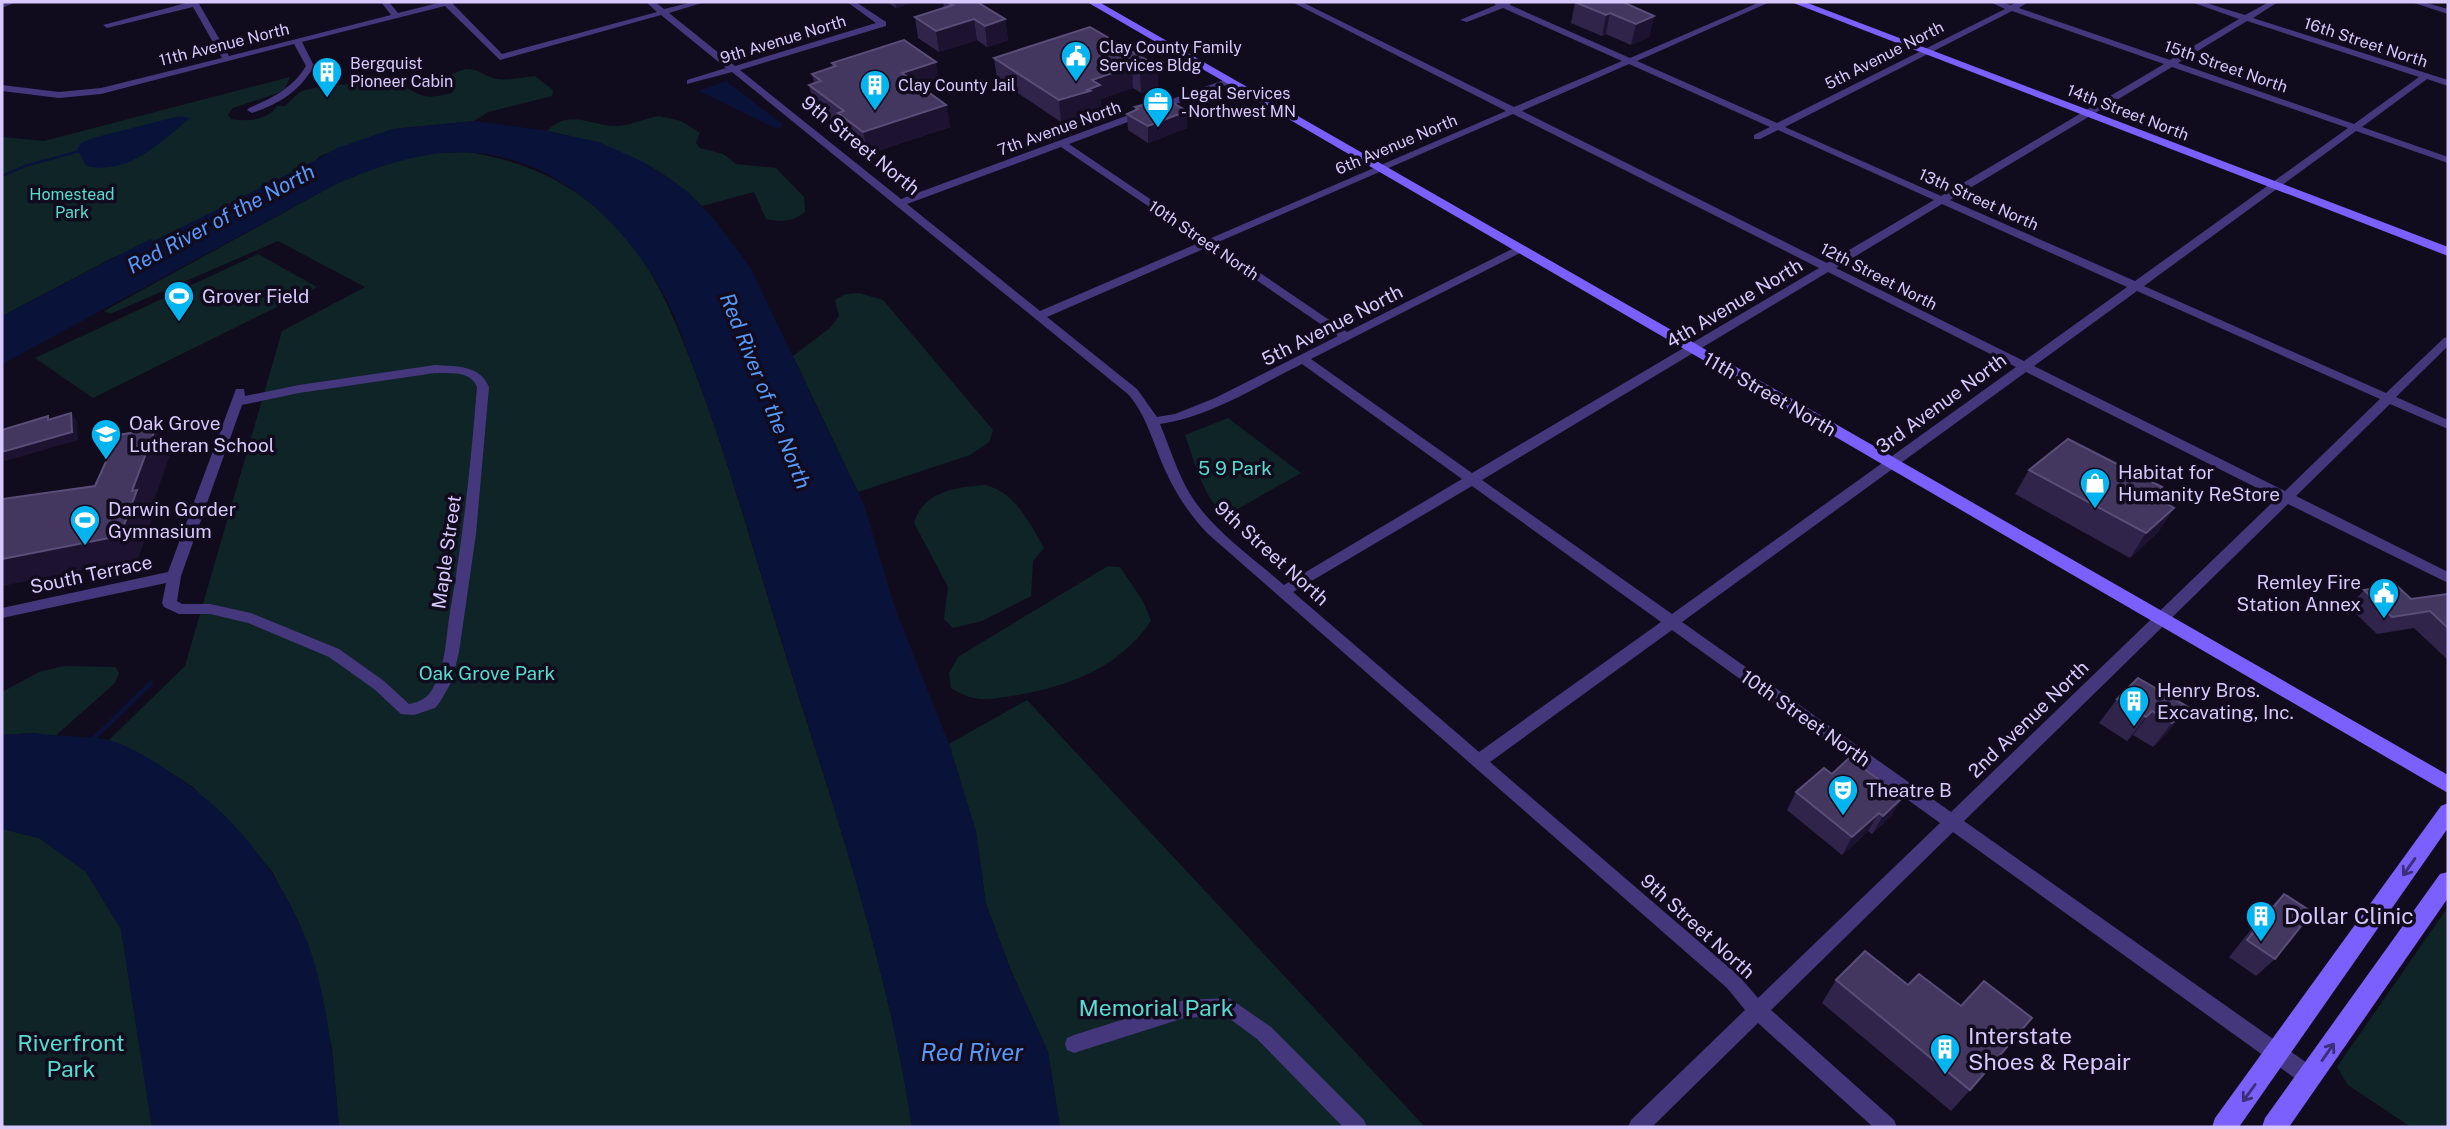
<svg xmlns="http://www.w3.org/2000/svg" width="2450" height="1129" font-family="'Public Sans',sans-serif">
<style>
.green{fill:#0f2427}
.water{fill:#091339}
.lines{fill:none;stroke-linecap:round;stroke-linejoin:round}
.stream-far1{stroke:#091339;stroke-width:2.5}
.stream{stroke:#091339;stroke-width:4.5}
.river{fill:#091339;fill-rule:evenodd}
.street{fill:#44377c;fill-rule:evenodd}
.secondary{fill:#7c60fd;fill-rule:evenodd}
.wall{fill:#31244b}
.shaded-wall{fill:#1d1331}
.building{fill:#43365f;stroke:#5a4d78;stroke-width:2}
.oneway{stroke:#3c2e77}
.labels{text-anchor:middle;stroke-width:7;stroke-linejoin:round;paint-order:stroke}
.far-street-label{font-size:16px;fill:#d7c8fe;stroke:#110c1d}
.far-poi-label{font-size:16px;fill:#d7c8fe;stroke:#110c1d;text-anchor:start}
.far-park-label{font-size:16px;fill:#56ddcf;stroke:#110c1d}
.street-label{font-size:19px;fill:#d7c8fe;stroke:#110c1d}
.poi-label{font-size:19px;fill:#d7c8fe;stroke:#110c1d;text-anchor:start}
.park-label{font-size:19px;fill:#56ddcf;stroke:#110c1d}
.water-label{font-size:21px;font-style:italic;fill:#5798fd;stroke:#110c1d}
.near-poi-label{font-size:23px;fill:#d7c8fe;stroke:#110c1d;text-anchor:start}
.near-park-label{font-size:23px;fill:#56ddcf;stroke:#110c1d}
.near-water-label{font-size:24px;font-style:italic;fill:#5798fd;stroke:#110c1d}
</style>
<rect width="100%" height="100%" fill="#110c1d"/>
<g class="green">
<path d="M465,69C479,69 481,74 493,78C505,82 522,77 535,76L553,90L552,96L488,112L474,121L393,129L320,156L311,166L161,244L114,257L2,316V137L44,141L290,77L284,91L233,108L228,115L231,119C247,122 268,120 277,106H285C290,102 296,94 302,91C314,86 376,81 390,83C422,89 413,103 452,93L455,88L450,80L452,74Z"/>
<path d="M659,116L681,121L700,133L696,143L700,148L723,154L736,164L776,168L804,197L805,212C793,222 780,222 766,219L754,192L702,206C659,162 606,143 547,131C570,108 589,126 616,126C629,126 646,118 659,116Z"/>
<path d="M468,152C536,163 587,190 631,244C659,280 675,321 692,364C723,445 747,528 772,611C824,781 886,951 912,1127H339L332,1048L308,944L272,871L193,787L156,763L109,740L185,666L282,331L365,287L278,241L110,314L104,311L336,184L384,164L423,153Z"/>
<polygon points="258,254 317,287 93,398 35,358"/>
<polygon points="859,293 883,300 993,430 989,442 970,455 858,492 793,356 830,328 839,316 835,300 846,294"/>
<path d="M1228,418L1301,473L1225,516C1202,495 1195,463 1185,435Z"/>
<path d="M986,485C1017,494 1029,523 1044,548L1033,561L1031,596L982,621L953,628L944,619L948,587L914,523C923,491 957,487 986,485Z"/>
<path d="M1108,566L1120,567L1143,601L1151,621C1118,668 1072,685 1018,695C990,699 976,704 951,688L949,673L958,657Z"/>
<polygon points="64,666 115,667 119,673 115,683 54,737 34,733 2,735 2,692 39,672"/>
<polygon points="1027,700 1425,1127 1060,1127 1048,1052 1010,968 986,904 976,832 949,744"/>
<polygon points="2,829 39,838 86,872 121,929 152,1127 2,1127"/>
<polygon points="2448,907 2448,1127 2411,1127 2348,1085 2337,1067"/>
</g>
<g class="water">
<polygon points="726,81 782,124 782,127 775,128 699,91"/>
<path d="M179,116L190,118C161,142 128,176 86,166L77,149L81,143L93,138Z"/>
<path d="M474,121L541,130L599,142L643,162L686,190L714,219L750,267L864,505L896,611L949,744L976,832L986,904L1010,968L1048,1052L1060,1127H912C885,946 821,771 768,596C744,517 721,438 691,361C682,338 675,312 662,291C641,255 613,220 580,195C498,133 423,147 336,184L2,364V316L150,239L161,244L274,186L337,148L393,129Z"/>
<path d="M34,733C58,737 84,735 108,740C130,745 155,762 174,775C234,813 283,877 308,944C328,998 334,1069 339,1127H152L121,929L86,872L39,838L2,829V735Z"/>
</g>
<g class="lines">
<polyline class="stream-far1" points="2,176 25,166 83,150"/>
<polyline class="stream" points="89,743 151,683"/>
<polygon class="river" points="326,155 336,161 333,165 162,255 146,255 143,250 146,245"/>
<g class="street">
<polygon points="5,2 16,2 2,8 2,3"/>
<path d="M190,2H198L229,56L391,15L381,2H389L398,13L442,2H455L453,4L502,54L657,12L646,2H655L664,9L693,2H705L669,13L735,66L876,23L847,2H856L886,22V26L740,70L901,199L1229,78L1232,79V83L1069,144L1209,239L1506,111L1292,2H1302L1514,107L1622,61L1503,8L1467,22L1460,20L1496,5L1493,2H1511L1510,5L1630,58L1760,2H1770L1637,61L1777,123L2005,9L1990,2H2001L2011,5L2018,2H2028L2019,8L2170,60L2239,19L2191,2H2203L2245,15L2269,2H2278L2253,18L2448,80V86L2427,79L2362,127L2448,157V163L2356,131L2144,286L2386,393L2444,338L2448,337V346L2396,397L2448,420V429L2390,404L2296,496L2448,572V583L2288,504L1964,821L2317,1070L2320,1077L2317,1084L2310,1086L2303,1084L1953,832L1771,1010L1894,1120L1897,1127H1873L1758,1023L1652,1127H1628L1631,1120L1745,1010L1727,988L1207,533C1191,516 1177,496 1167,474C1154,447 1148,418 1129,395L732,72L687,84V80L726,68L661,15L500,60L445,6L302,42L314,66C300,91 279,104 252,113L247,110L249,108C272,98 292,89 306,66L294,44L101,94L59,98L2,91V85L59,92L101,88L222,58L193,7L107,28L103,25ZM2012,11L2164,64L1941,196L1785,127ZM2247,21L2419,77L2354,124L2178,63ZM1629,64L1770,127L1754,135V139H1760L1778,130L1934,200L1827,263L1522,111ZM2172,67L2348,128L2135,281L1950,200ZM1513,114L1819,268L1472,473L1311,359L1524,251V247H1516L1347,332L1216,243ZM1061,147L1201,242L1040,311L907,204ZM1942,204L2127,287L2024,361L1836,268ZM1208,247L1338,336L1215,398L1175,414L1157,417L1137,389L1047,317ZM1828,272L2016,367L1672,614L1482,480ZM2137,291L2380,399L2285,491L2034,366ZM1302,364L1462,479L1284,585C1252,557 1213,531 1190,494C1177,472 1170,448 1160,424C1210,417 1257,386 1302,364ZM2026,372L2277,498L1951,812L1682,622ZM1472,486L1661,622L1479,752L1293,592ZM1672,630L1940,823L1758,998L1739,976L1490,762Z"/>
<polygon points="2411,2 2423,2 2448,9 2448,14"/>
<path d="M435,365C457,367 479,364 489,387L476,534L459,652L452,681L440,702L435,708L414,715L401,714L374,689L329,657L248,623L210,614H179L164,607L162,603L166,583L2,618V608L168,572L236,389H244L245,396L299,385ZM435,373C451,374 470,370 477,387C471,462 463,538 450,612C446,636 446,664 434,686C429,697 421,702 409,704L384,681L339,649L251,613L210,604H182L177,601L181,576L242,405L299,393Z"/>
<polygon points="1229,998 1271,1027 1364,1120 1367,1127 1343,1127 1257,1039 1226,1016 1184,1018 1074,1053 1067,1050 1065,1044 1067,1038 1074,1035 1184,1000"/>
</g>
<g class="secondary">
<polygon points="1087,2 1099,2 2448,775 2448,793"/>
<polygon points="1791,2 1805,2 2448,247 2448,256"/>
<polygon points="2448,803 2448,828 2239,1127 2212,1127 2215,1118 2441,806"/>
<polygon points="2448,872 2448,898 2289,1127 2262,1127 2265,1118 2440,874"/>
</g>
</g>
<g class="wall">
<polygon points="887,2 913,2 896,8"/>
<polygon points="943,2 977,2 1005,19 1008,40 987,47 977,40 939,52 918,38 915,17 944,8"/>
<polygon points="1575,2 1654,16 1649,37 1631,45 1606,34 1602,36 1571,23"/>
<polygon points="994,58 1157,66 1158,88 1141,93 1133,88 1101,99 1101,107 1091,111 1091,113 1061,122 997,79"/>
<polygon points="832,63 939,84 924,89 946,105 950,127 868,154 843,135 841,128 814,107 809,85 814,83 812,74 832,68"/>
<polygon points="1135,107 1187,111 1187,128 1148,143 1128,130 1127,114 1135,110"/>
<polygon points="2029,470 2159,491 2173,497 2168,504 2174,508 2158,532 2130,558 2015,494"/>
<polygon points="2364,590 2411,599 2448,594 2448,660 2414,628 2377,634 2349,607"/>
<polygon points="2117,699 2188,707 2168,732 2153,747 2133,735 2127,741 2099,723"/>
<polygon points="1796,792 1892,815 1872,834 1868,831 1842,855 1787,810"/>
<polygon points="2284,894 2275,959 2256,976 2229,957 2266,911"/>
<polygon points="1836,980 1970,1090 1951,1111 1822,1003"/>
</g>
<g class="shaded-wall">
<polygon points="895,2 913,2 896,8"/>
<polygon points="1610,13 1606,34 1602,36 1606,15"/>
<polygon points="1654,16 1649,37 1631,45 1636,24"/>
<polygon points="974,19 977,40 939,52 936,31"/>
<polygon points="1005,19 1008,40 987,47 985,26"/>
<polygon points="936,62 939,84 906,95 902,73"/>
<polygon points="1132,66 1133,88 1101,99 1101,107 1091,111 1091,113 1061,122 1059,100 1092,80"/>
<polygon points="1157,66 1158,88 1141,93 1140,72"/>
<polygon points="946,105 950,127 868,154 863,132"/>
<polygon points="1187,111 1187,128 1148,143 1148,126"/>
<polygon points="71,413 77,421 78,440 2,462 2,452"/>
<polygon points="155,429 171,452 151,509 154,513 138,559 2,586 2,559 132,491"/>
<polygon points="2174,508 2158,532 2130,558 2146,533"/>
<polygon points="2188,707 2168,732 2153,747 2172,723"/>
<polygon points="2152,711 2133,735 2127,741 2146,717"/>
<polygon points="1903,797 1892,815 1872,834 1883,816"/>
<polygon points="1879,813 1868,831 1842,855 1852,837"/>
</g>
<g class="building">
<polygon points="947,2 977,2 1005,19 985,26 974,19 936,31 915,17 953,5"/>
<polygon points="1575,2 1623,2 1654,16 1636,24 1610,13 1606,15"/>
<polygon points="1090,27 1157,66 1140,72 1132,66 1092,80 1100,85 1087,90 1090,91 1059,100 994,58"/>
<polygon points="904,40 936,62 902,73 946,105 863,132 838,113 844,111 809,85 821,81 812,74 836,66 832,63"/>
<polygon points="1166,99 1187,111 1148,126 1127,114 1138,109 1135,107"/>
<polygon points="71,413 72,432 2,452 2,430 48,416 48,420"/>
<polygon points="155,429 132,491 137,490 120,536 2,559 2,499 95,486 118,435"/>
<polygon points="2068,439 2162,487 2158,490 2173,497 2166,503 2174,508 2146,533 2029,470"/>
<polygon points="2396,585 2411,599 2448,594 2448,628 2430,611 2392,617 2364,590"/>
<polygon points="2138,678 2188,707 2172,723 2152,711 2146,717 2117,699"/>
<polygon points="1849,758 1903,797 1883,816 1879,813 1852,837 1796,792 1824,768 1832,774"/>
<polygon points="2284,894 2312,912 2275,959 2247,940"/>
<polygon points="1865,951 1908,985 1919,974 1961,1006 1984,981 2032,1018 1970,1090 1836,980"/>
</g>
<defs><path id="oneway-shaft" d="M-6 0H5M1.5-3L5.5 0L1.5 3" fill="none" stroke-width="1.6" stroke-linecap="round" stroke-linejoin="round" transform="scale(1.75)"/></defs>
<g class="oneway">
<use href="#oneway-shaft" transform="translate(2409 867) rotate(125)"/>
<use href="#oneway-shaft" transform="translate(2328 1052) rotate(-55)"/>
<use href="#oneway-shaft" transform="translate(2249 1093) rotate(126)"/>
</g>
<defs>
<g id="civic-pin" transform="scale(1.575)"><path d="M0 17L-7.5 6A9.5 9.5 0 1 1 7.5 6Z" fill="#02b5f0" stroke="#110c1d"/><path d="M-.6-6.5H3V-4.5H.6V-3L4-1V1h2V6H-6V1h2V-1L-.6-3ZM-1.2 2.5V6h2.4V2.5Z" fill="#fff"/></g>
<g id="building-pin" transform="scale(1.575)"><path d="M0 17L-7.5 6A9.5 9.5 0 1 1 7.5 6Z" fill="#02b5f0" stroke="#110c1d"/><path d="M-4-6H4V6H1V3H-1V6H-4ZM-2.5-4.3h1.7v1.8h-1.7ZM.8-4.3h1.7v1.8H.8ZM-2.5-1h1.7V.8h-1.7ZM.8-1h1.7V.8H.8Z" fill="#fff"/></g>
<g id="office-pin" transform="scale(1.575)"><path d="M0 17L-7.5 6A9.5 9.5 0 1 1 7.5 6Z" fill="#02b5f0" stroke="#110c1d"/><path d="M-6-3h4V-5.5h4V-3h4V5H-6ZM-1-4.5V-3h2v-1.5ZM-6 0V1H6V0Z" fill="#fff"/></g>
<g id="stadium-pin" transform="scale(1.575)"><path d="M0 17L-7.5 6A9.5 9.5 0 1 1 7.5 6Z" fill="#02b5f0" stroke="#110c1d"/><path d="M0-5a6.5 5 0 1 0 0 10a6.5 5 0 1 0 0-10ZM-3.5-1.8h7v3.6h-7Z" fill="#fff"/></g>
<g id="school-pin" transform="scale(1.575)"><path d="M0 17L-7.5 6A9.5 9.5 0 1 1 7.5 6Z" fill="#02b5f0" stroke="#110c1d"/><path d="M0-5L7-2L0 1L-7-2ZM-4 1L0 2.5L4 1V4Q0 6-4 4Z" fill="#fff"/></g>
<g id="shop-pin" transform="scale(1.575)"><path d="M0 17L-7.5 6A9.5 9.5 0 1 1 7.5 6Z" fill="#02b5f0" stroke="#110c1d"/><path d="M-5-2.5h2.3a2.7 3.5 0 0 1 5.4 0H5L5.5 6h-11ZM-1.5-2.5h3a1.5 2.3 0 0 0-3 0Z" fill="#fff"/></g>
<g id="theatre-pin" transform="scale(1.575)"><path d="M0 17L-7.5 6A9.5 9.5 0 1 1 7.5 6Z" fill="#02b5f0" stroke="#110c1d"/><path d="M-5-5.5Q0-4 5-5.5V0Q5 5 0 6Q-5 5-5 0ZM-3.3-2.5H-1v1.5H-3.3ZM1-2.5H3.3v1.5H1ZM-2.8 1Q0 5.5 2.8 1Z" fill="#fff"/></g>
</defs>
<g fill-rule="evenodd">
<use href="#civic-pin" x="1076" y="56"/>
<use href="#building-pin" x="327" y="72"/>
<use href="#building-pin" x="875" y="85"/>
<use href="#office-pin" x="1158" y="102"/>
<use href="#stadium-pin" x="179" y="296"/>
<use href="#school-pin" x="106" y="434"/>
<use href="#shop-pin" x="2095" y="483"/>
<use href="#stadium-pin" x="85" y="520"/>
<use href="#civic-pin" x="2384" y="593"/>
<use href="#building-pin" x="2134" y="701"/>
<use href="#theatre-pin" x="1843" y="790"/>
<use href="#building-pin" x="2261" y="916"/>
<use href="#building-pin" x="1945" y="1049"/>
</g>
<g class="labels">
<g class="far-street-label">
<text transform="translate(783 39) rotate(-17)" y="6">9th Avenue North</text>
<text transform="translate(2366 42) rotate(18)" y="6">16th Street North</text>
<text transform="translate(224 44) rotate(-14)" y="6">11th Avenue North</text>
<text transform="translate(1884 55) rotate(-27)" y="6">5th Avenue North</text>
<text transform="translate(2226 66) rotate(19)" y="6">15th Street North</text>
<text transform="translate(2128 112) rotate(21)" y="6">14th Street North</text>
<text transform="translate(1059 128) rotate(-20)" y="6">7th Avenue North</text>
<text transform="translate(1396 144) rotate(-23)" y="6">6th Avenue North</text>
<text transform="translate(1979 199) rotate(24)" y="6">13th Street North</text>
<text transform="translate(1204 240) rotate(34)" y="6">10th Street North</text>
<text transform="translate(1879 276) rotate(27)" y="6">12th Street North</text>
</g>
<g class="far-poi-label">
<text x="1099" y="53">Clay County Family<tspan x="1099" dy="18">Services Bldg</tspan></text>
<text x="350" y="69">Bergquist<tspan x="350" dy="18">Pioneer Cabin</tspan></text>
<text x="898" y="91">Clay County Jail</text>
<text x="1181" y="99">Legal Services<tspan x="1181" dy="18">- Northwest MN</tspan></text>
</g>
<g class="far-park-label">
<text x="72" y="200">Homestead<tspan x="72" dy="18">Park</tspan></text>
</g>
<g class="street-label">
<text transform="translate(861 145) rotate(39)" y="7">9th Street North</text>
<text transform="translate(1734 303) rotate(-31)" y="7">4th Avenue North</text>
<text transform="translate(1332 325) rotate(-27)" y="7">5th Avenue North</text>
<text transform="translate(1770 394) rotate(30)" y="7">11th Street North</text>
<text transform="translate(1941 403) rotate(-36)" y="7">3rd Avenue North</text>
<text transform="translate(446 552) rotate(-82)" y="7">Maple Street</text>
<text transform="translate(1272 553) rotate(42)" y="7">9th Street North</text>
<text transform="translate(91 574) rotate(-12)" y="7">South Terrace</text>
<text transform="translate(1806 718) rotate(35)" y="7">10th Street North</text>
<text transform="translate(2028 719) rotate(-44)" y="7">2nd Avenue North</text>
<text transform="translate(1698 926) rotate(42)" y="7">9th Street North</text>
</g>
<g class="poi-label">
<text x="202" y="303">Grover Field</text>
<text x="129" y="430">Oak Grove<tspan x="129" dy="22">Lutheran School</tspan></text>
<text x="2118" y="479">Habitat for<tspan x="2118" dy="22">Humanity ReStore</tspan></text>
<text x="108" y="516">Darwin Gorder<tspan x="108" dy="22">Gymnasium</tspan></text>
<text x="2361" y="589" text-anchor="end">Remley Fire<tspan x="2361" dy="22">Station Annex</tspan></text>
<text x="2157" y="697">Henry Bros.<tspan x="2157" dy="22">Excavating, Inc.</tspan></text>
<text x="1866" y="797">Theatre B</text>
</g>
<g class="park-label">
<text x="1235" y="475">5 9 Park</text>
<text x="487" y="680">Oak Grove Park</text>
</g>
<g class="water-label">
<text transform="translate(221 219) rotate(-28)" y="7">Red River of the North</text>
<text transform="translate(765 391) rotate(68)" y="7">Red River of the North</text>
</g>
<g class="near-poi-label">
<text x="2284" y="924">Dollar Clinic</text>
<text x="1968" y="1044">Interstate<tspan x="1968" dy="26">Shoes &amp; Repair</tspan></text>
</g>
<g class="near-park-label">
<text x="1156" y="1016">Memorial Park</text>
<text x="71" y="1051">Riverfront<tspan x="71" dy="26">Park</tspan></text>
</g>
<g class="near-water-label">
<text x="972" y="1061">Red River</text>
</g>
</g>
<rect width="2450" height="1129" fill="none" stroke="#d7c8fe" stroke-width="7"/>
</svg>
